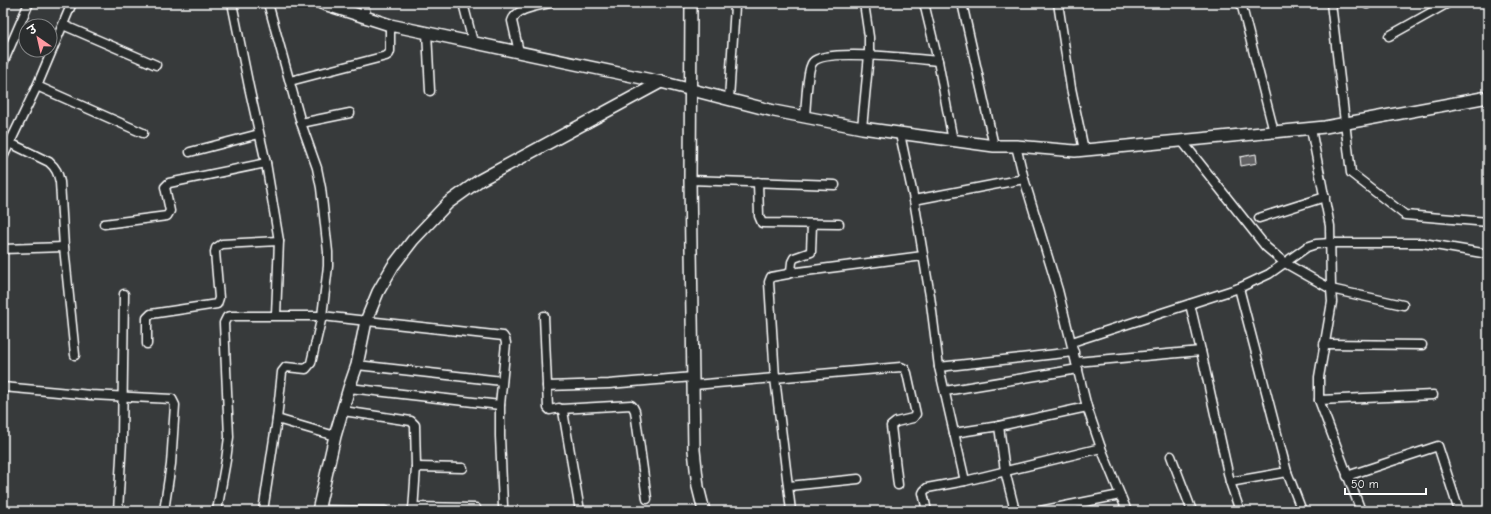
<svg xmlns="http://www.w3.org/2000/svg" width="1491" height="514" font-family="'Comic Neue','Playpen Sans Deva',sans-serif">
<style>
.building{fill:#636465;stroke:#fff}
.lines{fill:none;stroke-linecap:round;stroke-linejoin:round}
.minor-casing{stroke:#fff;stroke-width:11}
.tertiary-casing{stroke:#fff;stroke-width:14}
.minor{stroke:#2a2d2e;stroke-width:8}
.tertiary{stroke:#2a2d2e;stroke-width:11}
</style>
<rect width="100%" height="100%" fill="#373a3b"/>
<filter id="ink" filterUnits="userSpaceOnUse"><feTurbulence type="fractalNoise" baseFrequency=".025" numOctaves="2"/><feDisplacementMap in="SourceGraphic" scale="8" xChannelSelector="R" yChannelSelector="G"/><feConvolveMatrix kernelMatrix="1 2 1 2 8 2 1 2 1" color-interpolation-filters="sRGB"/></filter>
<g filter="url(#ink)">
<polygon class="building" points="1256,154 1257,163 1241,166 1240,157"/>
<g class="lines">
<g class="minor-casing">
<g id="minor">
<polyline points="232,3 249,87 266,163 279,241 276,315"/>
<polyline points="364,3 366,18"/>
<polyline points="463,3 473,42"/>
<polyline points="924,3 938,61 953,141"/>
<polyline points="962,3 994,146"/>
<polyline points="1058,3 1071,88 1084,150"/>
<polyline points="1241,3 1274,132"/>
<polyline points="1331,3 1351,173 1405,215 1488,222"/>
<polyline points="1367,4 1368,3"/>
<polyline points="63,25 156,65"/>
<polyline points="427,32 430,91"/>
<polyline points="1389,36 1448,3"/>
<path d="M519,52L512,21C516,8 538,6 550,3"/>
<polyline points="3,63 29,3"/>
<polyline points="290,81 386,56 389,54 390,51 390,25"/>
<polyline points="37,86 143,133"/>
<polyline points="729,99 735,6"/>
<path d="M805,116C806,106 807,68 813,62C825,48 917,59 938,61"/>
<polyline points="301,123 350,113"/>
<polyline points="862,128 869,55 869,37 864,3"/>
<polyline points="1311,129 1330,226 1331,289 1403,305"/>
<polyline points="900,134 914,200 930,296 939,367 965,481"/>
<polyline points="1182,141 1266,247 1285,263 1331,289 1332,302 1319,377 1319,400 1361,511"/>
<path d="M10,143L49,162C56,168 58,173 60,182L64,247L75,355"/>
<polyline points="1016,146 1024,179 1058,290 1087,407 1101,448 1127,511"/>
<polyline points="190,152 259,134"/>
<polyline points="3,157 37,86 72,3"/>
<polyline points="690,180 835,185"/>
<polyline points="758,182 759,216 762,223 839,224"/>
<polyline points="914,200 1024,179"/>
<polyline points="1259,218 1325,197"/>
<polyline points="104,224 167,216 170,211 165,187 169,183 266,163"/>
<polyline points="3,249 64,247"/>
<polyline points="790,273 923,256"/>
<polyline points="1190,304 1201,351 1230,482 1240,511"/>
<polyline points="544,316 548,408 550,410 559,408 563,411 580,511"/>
<polyline points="1072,342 1239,288 1269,274 1307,247 1316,244 1331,243 1423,243 1488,254"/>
<polyline points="147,344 147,318 151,314 217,304 219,298 215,252 216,248 222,244 279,241"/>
<polyline points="1324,344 1422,345"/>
<polyline points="1076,362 1201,351"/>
<polyline points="357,365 502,381"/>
<polyline points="939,367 1074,352"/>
<polyline points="694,385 901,367 905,369 907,373 916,414 913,418 896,422 891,426 898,485"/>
<polyline points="547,386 609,384 693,377"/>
<polyline points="3,387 91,395 172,399 175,405 171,464 164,511"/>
<polyline points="349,388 500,405"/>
<polyline points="945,391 1078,369"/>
<polyline points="1319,400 1433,395"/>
<polyline points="561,409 631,405 633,407 635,411 647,499"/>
<polyline points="343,411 411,421 415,425 416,467 413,511"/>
<polyline points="277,419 335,436"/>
<polyline points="999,426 1005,471 1015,511"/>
<polyline points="954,433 999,426 1087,407"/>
<polyline points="1171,456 1192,511"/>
<polyline points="416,467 463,468"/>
<polyline points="1287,472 1302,511"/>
<polyline points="1347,476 1438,446 1459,511"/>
<polyline points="1230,482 1287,472 1239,288"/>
<polyline points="789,486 858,479"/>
<polyline points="413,507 476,508"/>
<polyline points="318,510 385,511"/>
<polyline points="118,511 122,440 124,294"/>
<polyline points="217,511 226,460 229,437 224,323 227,317 232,316 322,316 503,336 505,339 506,343 500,405 500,436 503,506"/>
<polyline points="263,511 277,419 282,372 286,367 306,369 311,363 322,316 328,266 328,252 321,188 317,168 301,123 268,3"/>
<polyline points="791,511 775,378 769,282 771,277 788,274 791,271 792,262 794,258 811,252 812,224"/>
<polyline points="927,511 923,493 924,491 927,488 965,481 1101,448"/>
<polyline points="1040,511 1120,495"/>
</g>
</g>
<g class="tertiary-casing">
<g id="tertiary">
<polyline points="321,3 390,25 661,82 774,111 862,128 994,146 1016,146 1075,151 1325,127 1488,97"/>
<polyline points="691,3 690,180 694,450 698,487 704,511"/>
<polyline points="318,511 335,436 349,388 357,365 366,321 378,292 393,266 413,240 448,203 480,180 661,82"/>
</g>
</g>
<use href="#minor" class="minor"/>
<use href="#tertiary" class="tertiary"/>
</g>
</g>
<rect width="1491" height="514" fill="none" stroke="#2a2d2e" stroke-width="16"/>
<rect x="8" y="8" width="1475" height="498" fill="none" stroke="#fff" stroke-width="1.5" filter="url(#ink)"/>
<g transform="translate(38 38) rotate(326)"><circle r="19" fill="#2a2d2e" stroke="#7f8182"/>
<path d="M0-3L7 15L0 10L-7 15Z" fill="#ff9aa2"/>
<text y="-6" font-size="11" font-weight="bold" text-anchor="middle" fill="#ffffff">उ</text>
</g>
<path d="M1345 488v6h81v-6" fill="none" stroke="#ffffff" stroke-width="2"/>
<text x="1351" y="488" font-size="12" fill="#ffffff" stroke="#2a2d2e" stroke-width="3" paint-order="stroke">50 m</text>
</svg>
